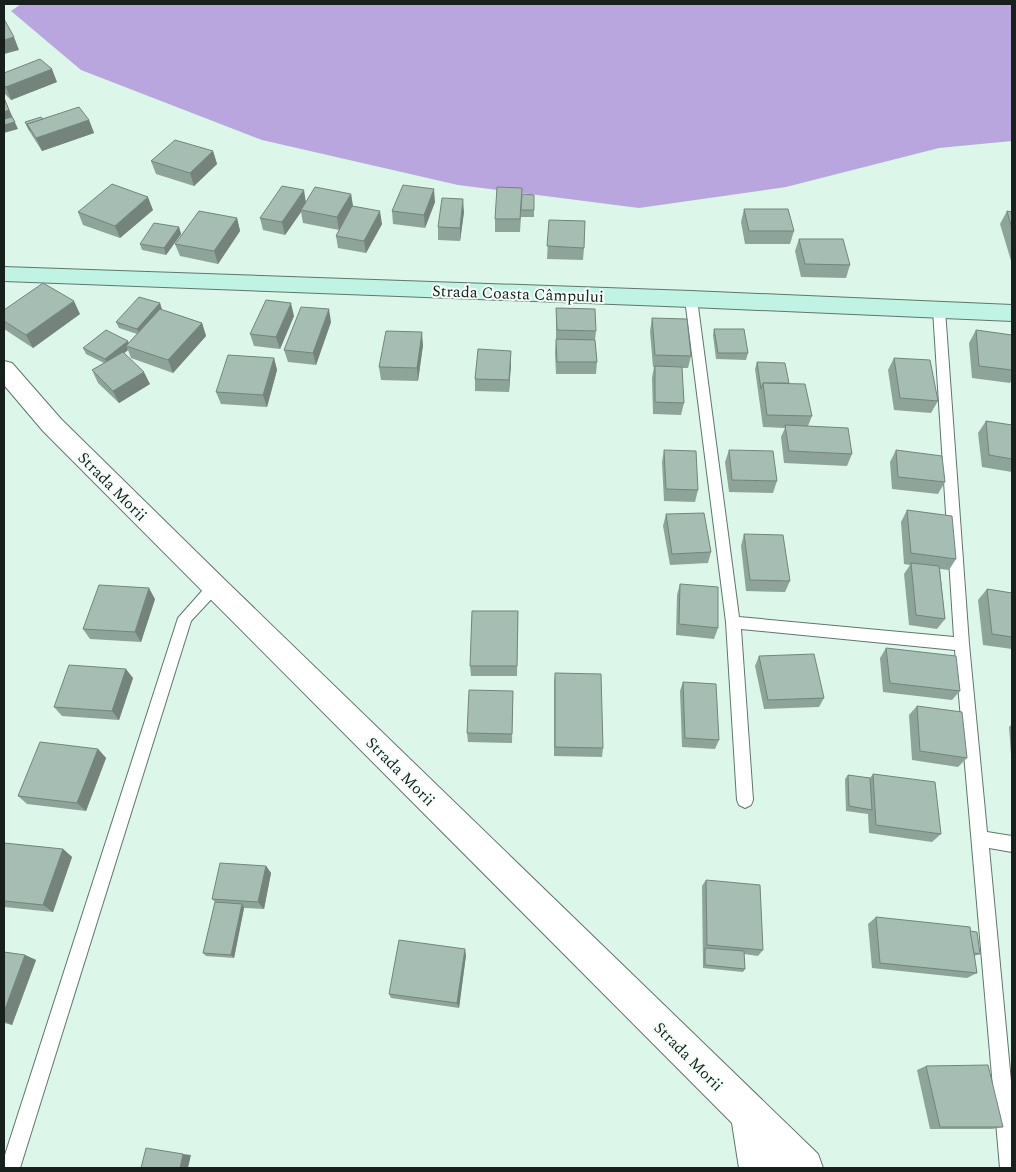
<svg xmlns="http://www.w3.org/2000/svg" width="1016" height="1172" font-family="Spectral,serif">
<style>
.forest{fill:#baa6de}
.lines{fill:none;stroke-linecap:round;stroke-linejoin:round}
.lane-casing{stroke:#60766d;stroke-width:2}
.street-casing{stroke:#60766d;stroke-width:2}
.secondary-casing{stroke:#60766d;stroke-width:2}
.lane{fill:#fff;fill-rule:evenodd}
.street{fill:#fff;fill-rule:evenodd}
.secondary{fill:#c0f3e4;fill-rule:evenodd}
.wall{fill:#8ea399}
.shaded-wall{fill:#74847d}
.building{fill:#a5bdb2;stroke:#74847d}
.labels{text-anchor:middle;stroke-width:4;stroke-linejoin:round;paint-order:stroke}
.street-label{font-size:16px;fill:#17201c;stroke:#f5fffa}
</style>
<rect width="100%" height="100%" fill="#ddf6ea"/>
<polygon class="forest" points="21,4 1012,4 1012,141 939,148 786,187 639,208 458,185 262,140 81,70 11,11"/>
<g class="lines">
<g class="lane-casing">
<g id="lane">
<polygon points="691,295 697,299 739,617 954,637 933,310 939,306 945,310 969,644 987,832 1012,836 1012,852 989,848 1012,1092 1012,1168 1000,1168 955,650 741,629 753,800 751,805 745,808 739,805 737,800 726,622 685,299"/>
<polygon points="214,581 219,583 221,587 219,591 191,621 20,1168 4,1168 4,1158 178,618 209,583"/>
</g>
</g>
<g class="street-casing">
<polygon id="street" points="4,361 12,363 61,419 224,579 818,1154 823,1168 739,1168 732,1123 43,431 4,385"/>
</g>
<g class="secondary-casing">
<polygon id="secondary" points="4,267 691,291 1012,305 1012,321 691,307 4,281"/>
</g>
<use href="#lane" class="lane"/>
<use href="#street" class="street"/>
<use href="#secondary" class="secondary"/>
</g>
<g class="wall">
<polygon points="4,73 57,82 11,100 4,93"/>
<polygon points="43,119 89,120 94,133 42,151 28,129 25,122"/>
<polygon points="213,151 217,164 194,186 156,174 151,161"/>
<polygon points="351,194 353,206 382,224 366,253 338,248 336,236 339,230 303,223 301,212 285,235 263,230 260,218 306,202"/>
<polygon points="522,194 534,195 534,217 521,217 520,232 495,232 495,219"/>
<polygon points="435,202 425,228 393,224 392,211"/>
<polygon points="744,209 794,231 790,244 745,244 741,222"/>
<polygon points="153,210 120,238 83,225 78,212"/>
<polygon points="1007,211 1012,212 1012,264 1000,224"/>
<polygon points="464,212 460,241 438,240 438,227"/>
<polygon points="237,218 240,231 218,264 180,256 175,244"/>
<polygon points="549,220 584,248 583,260 547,259"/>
<polygon points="179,227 181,234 166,255 142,250 140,244"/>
<polygon points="799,239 850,265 846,278 801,277 795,251"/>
<polygon points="160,303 162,310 202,323 206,336 173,373 131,358 128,350 124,353 150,384 119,403 98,383 92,370 104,363 86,354 83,348 129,343 137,334 119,328 116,322"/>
<polygon points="556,308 596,331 595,340 597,362 596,374 556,374 555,352 556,339"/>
<polygon points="4,310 80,314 33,348 4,329"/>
<polygon points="294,316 280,349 254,346 250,334"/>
<polygon points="652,318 691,356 688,368 682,368 684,403 681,415 653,414 652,378 654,367 653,367 650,331"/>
<polygon points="331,322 316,365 288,362 284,350"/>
<polygon points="714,329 748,353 746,360 716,359 713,335"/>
<polygon points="976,330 1012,335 1012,379 1010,383 972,378 969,343"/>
<polygon points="423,345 418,381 381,380 379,367"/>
<polygon points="274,358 277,370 267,407 221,404 216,392"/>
<polygon points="894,358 938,401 931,413 894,410 888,370"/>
<polygon points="757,362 789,383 812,416 808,426 852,454 847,466 784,463 781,437 785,428 763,427 755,369"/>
<polygon points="511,363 509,392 475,391 475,379"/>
<polygon points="986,421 1012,425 1012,472 982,467 978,433"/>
<polygon points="664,450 698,490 695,502 664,501 662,462"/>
<polygon points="729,450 777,481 773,493 729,492 725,462"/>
<polygon points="896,450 945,482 938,494 892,489 890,462"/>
<polygon points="907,510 956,559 949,570 940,569 945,619 937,629 909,625 904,574 910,565 904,564 901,522"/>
<polygon points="666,514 711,552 708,563 670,565 663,526"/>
<polygon points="744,534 790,581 785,592 746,591 741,546"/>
<polygon points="680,584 718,628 714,639 676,635 677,595"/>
<polygon points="987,589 1012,593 1012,649 983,645 978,600"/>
<polygon points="155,599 141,642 90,639 83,629"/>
<polygon points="518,611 517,676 471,676 470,666"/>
<polygon points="886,648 960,691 952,700 883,692 880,658"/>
<polygon points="759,656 824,698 819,707 764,709 755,666"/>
<polygon points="555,673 603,748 602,757 554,756 554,683"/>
<polygon points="133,678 119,720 62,716 54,707"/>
<polygon points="683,682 719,740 715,749 682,747 680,691"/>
<polygon points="513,691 512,743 468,742 467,733"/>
<polygon points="917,706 967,758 958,767 912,760 909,715"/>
<polygon points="1012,724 1012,768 1009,727"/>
<polygon points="98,749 106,758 86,811 27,804 18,796"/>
<polygon points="873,774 941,834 932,842 869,833 868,814 846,811 845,779 848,775 870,778"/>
<polygon points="4,843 63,849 72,857 53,912 4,907"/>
<polygon points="266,866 271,873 264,909 244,908 234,958 206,956 203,953 215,902 212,899"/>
<polygon points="706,880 763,950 758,956 744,954 745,969 743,972 703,968 702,886"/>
<polygon points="876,917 970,931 980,954 974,956 977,973 967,978 872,968 868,924"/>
<polygon points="4,952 25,955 36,960 12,1025 4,1023"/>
<polygon points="466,955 459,1008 391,998 389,994"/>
<polygon points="926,1066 1003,1127 992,1129 930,1129 917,1070"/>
</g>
<g class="shaded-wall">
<polygon points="14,37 19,50 4,54 4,40"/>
<polygon points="52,69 57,82 11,100 6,87"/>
<polygon points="4,98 18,129 4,133"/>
<polygon points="89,120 94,133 42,151 36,138"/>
<polygon points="213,151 217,164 194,186 190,173"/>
<polygon points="434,189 435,202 425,228 424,215"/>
<polygon points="304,190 306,203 301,210 301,212 285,235 282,222"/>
<polygon points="351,194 353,207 339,230 337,217"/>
<polygon points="148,197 153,210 120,238 115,226"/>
<polygon points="463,199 464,212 460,241 460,228"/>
<polygon points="380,211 382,224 366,253 364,241"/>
<polygon points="237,218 240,231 218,264 214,251"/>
<polygon points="179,227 181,234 166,255 164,248"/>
<polygon points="74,301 80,314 33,348 26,335"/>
<polygon points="160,303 162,310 140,335 137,329"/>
<polygon points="291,303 294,316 280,349 276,337"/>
<polygon points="329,309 331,322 316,365 313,353"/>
<polygon points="202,323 206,336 173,373 168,360"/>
<polygon points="422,332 423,345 418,381 417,368"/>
<polygon points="128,341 131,347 126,346 128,350 108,366 105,359"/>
<polygon points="511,351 511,363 509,392 509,380"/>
<polygon points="274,358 277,370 267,407 263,395"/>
<polygon points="144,372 150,384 119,403 113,391"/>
<polygon points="149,588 155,599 141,642 135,632"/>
<polygon points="126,669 133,678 119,720 112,711"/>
<polygon points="98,749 106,758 86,811 77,803"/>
<polygon points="63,849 72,857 53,912 43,905"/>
<polygon points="266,866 271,873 264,909 258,902"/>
<polygon points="242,904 244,908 234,958 231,955"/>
<polygon points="465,949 466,955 459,1008 457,1003"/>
<polygon points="25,955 36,960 12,1025 4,1021 4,1012"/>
<polygon points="183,1154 191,1155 188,1168 180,1168"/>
</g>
<g class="building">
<polygon points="4,19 14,37 4,40"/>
<polygon points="40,59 52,69 6,87 4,85 4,73"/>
<polygon points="4,98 9,110 4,112"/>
<polygon points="79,107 89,120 36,138 27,124"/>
<polygon points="12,117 15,122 4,125 4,119"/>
<polygon points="41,117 43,119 27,124 30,130 25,122"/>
<polygon points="175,140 213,151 190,173 151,161"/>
<polygon points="112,184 148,197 115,226 78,212"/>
<polygon points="403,185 434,189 424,215 392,211"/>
<polygon points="282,186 304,190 282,222 260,218"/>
<polygon points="315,187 351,194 337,217 301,210"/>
<polygon points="497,187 522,188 520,219 495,219"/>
<polygon points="522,194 534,195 534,210 521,210"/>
<polygon points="442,198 463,199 460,228 438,227"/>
<polygon points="352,206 380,211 364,241 336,236"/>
<polygon points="744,209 788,209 794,231 749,231"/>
<polygon points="199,211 237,218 214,251 175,244"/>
<polygon points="1007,211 1012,212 1012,229"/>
<polygon points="549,220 585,221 584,248 547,246"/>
<polygon points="154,223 179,227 164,248 140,244"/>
<polygon points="799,239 843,239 850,265 805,264"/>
<polygon points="43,283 74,301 26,335 4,321 4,310"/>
<polygon points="139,297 160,303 137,329 116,322"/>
<polygon points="266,300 291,303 276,337 250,334"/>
<polygon points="301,307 329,309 313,353 284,350"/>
<polygon points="556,308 595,309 596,331 557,330"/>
<polygon points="160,309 202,323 168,360 126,346"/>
<polygon points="652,318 687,319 691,356 655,355"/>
<polygon points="714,329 744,329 748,353 718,353"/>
<polygon points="106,330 128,341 105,359 83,348"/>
<polygon points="976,330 1012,335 1012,370 979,366"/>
<polygon points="386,331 422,332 417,368 379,367"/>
<polygon points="556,339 595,340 597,362 557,362"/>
<polygon points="478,349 511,351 509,380 475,379"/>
<polygon points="123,352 144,372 113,391 92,370"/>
<polygon points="228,355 274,358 263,395 216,392"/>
<polygon points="894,358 930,360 938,401 900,398"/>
<polygon points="757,362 785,363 789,383 763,383 761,389"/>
<polygon points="655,366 682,367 684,403 655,402"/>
<polygon points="763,383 805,384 812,416 767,415"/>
<polygon points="986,421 1012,425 1012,459 989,455"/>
<polygon points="785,425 848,428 852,454 789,451"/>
<polygon points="664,450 696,451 698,490 666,489"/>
<polygon points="729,450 773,451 777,481 732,480"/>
<polygon points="896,450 942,456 945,482 898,477"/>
<polygon points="907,510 952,516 956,559 911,553"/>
<polygon points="704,513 711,552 672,554 666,514"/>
<polygon points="744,534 783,535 790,581 750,580"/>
<polygon points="911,563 939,566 945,619 916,615"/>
<polygon points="680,584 718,587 718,628 679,624"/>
<polygon points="99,585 149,588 135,632 83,629"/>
<polygon points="987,589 1012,593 1012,637 992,634"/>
<polygon points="472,611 518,611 517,666 470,666"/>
<polygon points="886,648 956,656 960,691 890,683"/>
<polygon points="814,654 824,698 768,700 759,656"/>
<polygon points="69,665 126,669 112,711 54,707"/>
<polygon points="555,673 601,674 603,748 555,747"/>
<polygon points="683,682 716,684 719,740 685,738"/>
<polygon points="469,690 513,691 512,734 467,733"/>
<polygon points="917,706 962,712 967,758 920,751"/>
<polygon points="40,742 98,749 77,803 18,796"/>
<polygon points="873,774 935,782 941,834 876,825"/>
<polygon points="848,775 870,778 872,810 849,806"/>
<polygon points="4,843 63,849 43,905 4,901"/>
<polygon points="220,863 266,866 258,902 212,899"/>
<polygon points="706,880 760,885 763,950 707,945"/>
<polygon points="215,902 242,904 231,955 203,953"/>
<polygon points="876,917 970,927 977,973 880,963"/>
<polygon points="970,931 977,932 980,954 974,953"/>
<polygon points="399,940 465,949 457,1003 389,994"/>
<polygon points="705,948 744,951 745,969 705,965"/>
<polygon points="4,952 25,955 4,1012"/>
<polygon points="988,1065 1003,1127 940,1127 926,1066"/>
<polygon points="146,1148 183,1154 180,1168 141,1168"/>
</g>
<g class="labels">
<g class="street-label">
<text transform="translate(518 293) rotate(2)" y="6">Strada Coasta Câmpului</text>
<text transform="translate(113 486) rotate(45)" y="6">Strada Morii</text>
<text transform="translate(401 771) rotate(45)" y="6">Strada Morii</text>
<text transform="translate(689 1056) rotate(45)" y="6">Strada Morii</text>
</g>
</g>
<rect width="1016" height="1172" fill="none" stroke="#17201c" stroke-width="10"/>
</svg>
